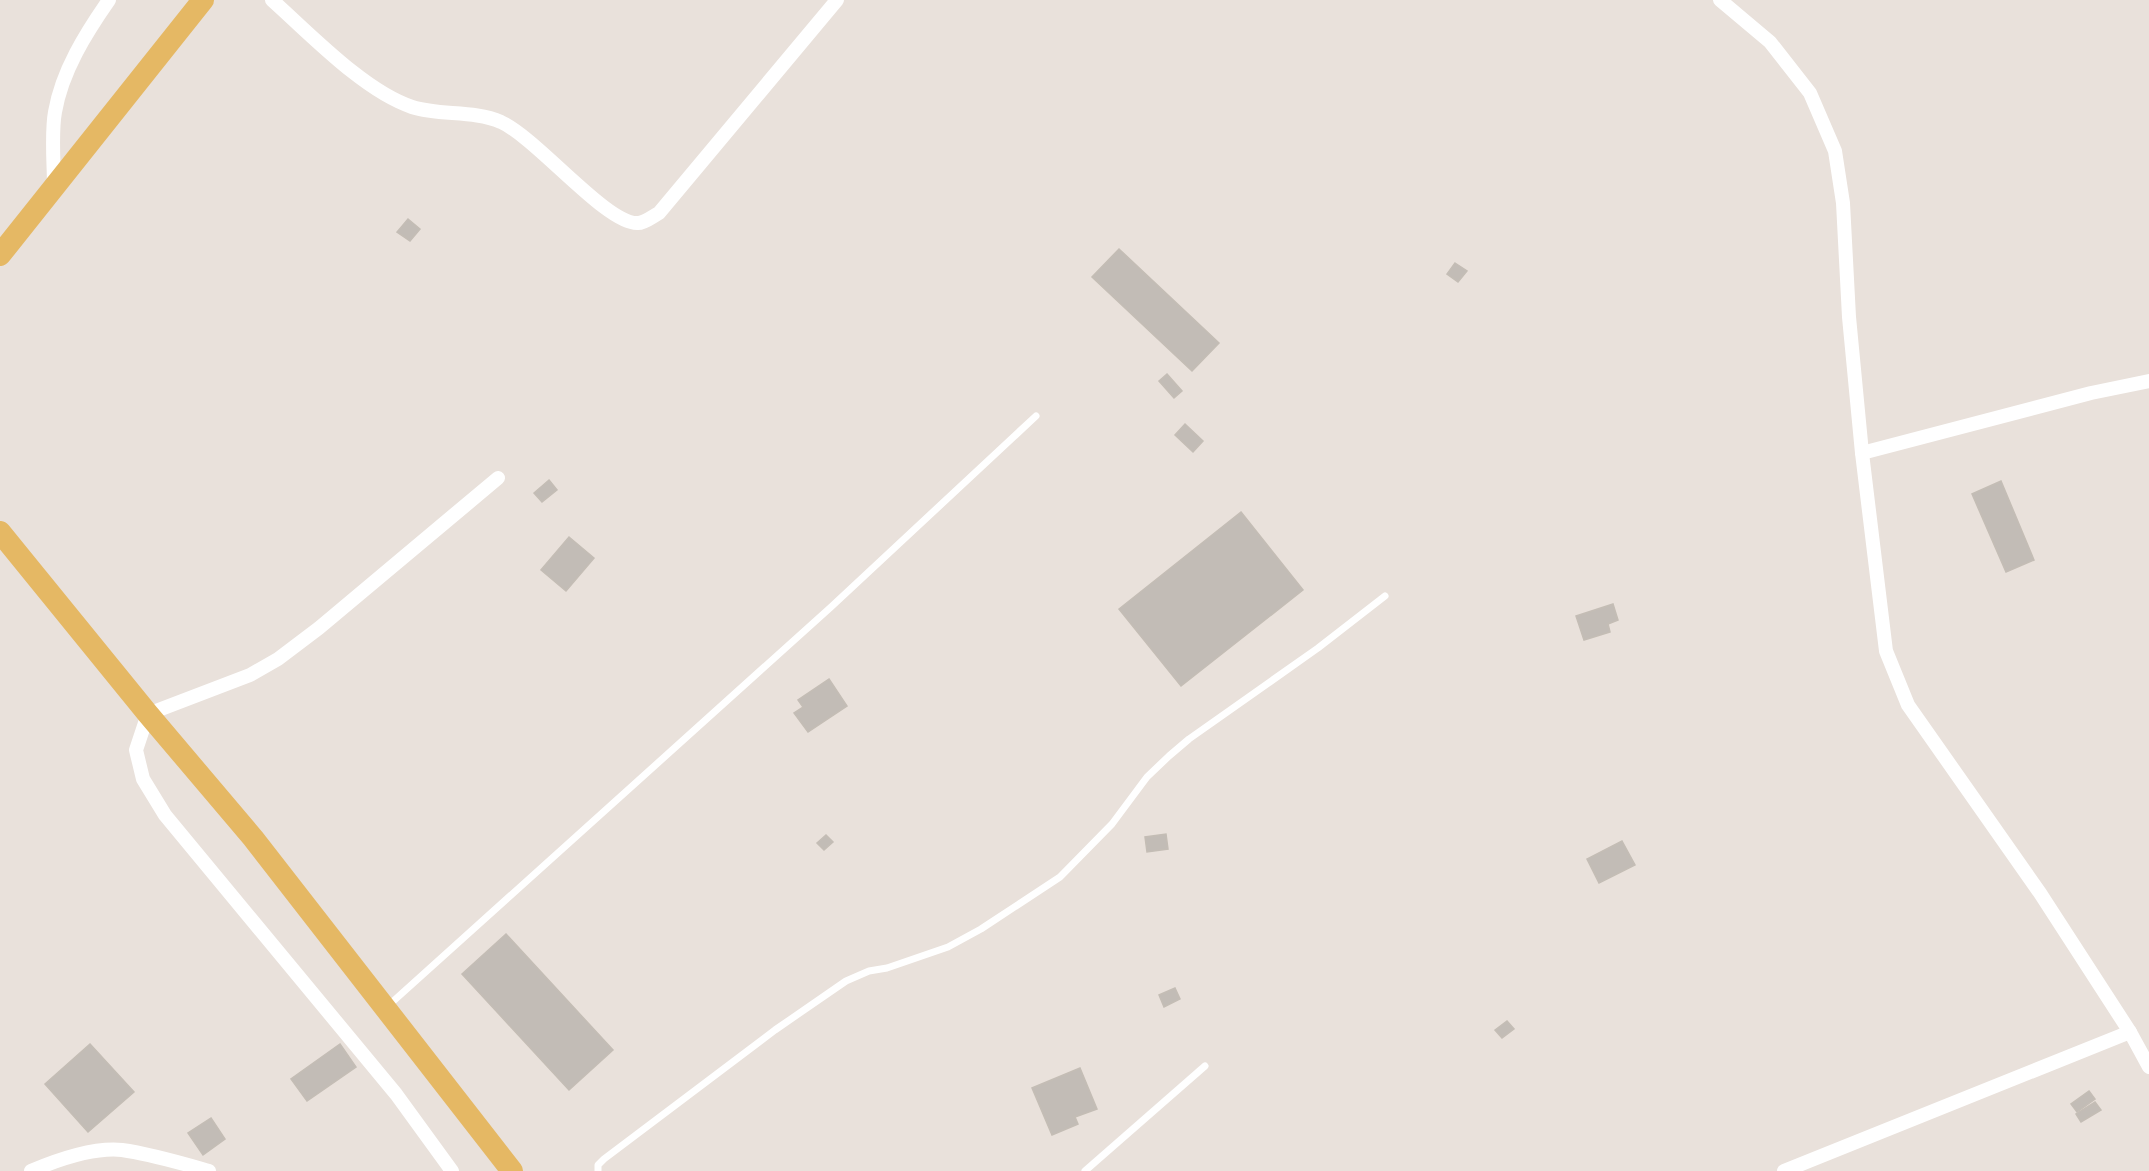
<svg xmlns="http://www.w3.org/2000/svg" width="2149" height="1171" font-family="Lato,sans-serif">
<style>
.building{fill:#c2bcb6;stroke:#c4bdb5;stroke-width:1.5}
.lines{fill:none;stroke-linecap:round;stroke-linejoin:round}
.lane{stroke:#fff;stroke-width:7}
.street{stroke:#fff;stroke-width:14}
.primary{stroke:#e5b864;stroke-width:22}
</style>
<rect width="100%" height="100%" fill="#e9e1db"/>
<g class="building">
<polygon points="408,219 420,229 410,241 397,232"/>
<polygon points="1119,249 1219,343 1192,371 1092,277"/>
<polygon points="1455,263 1467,271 1458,282 1447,274"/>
<polygon points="1167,374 1182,391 1174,398 1159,381"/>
<polygon points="1185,424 1203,441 1193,452 1175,435"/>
<polygon points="549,480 557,490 542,502 534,493"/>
<polygon points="2001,481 2034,560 2006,572 1972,494"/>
<polygon points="1241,512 1303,590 1181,686 1119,609"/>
<polygon points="569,537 594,558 566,591 541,570"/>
<polygon points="1613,604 1618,620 1608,624 1610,632 1584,640 1576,616"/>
<polygon points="829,679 847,706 808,732 794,713 803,707 798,700"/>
<polygon points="1166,834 1168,849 1147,852 1145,837"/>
<polygon points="826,835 833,842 824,850 817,843"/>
<polygon points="1622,841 1635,865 1599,883 1587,859"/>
<polygon points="506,934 613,1050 569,1090 462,974"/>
<polygon points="1175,988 1180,999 1164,1007 1159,995"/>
<polygon points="1507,1021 1514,1029 1502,1038 1495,1030"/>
<polygon points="90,1044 134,1092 88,1132 45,1084"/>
<polygon points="340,1044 356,1067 307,1101 291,1079"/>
<polygon points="1080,1068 1097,1109 1075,1117 1078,1124 1052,1135 1032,1088"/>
<polygon points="2089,1091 2095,1099 2077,1112 2071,1104"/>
<polygon points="2095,1102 2101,1110 2081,1122 2076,1114"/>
<polygon points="211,1118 225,1139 203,1155 188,1133"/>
</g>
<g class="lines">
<g class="lane">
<polyline points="389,1005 831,607 1036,416"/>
<polyline points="598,1171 598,1165 604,1159 775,1030 846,981 869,971 887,968 948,947 981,929 1060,877 1112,824 1147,777 1169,756 1189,739 1318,648 1385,596"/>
<polyline points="1085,1171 1205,1066"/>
</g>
<g class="street">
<path d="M272,0C310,34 364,91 412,107C440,116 473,110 501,122C538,139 607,225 638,223C645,223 653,216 659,213L837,0"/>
<polyline points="1720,0 1770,42 1810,93 1835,151 1843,203 1849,317 1862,453 1886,651 1908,705 2040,893 2130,1032 2149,1067"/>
<path d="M54,186C54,164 51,133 55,112C62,71 86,33 109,0"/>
<polyline points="1862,453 2091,393 2149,381"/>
<path d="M31,1171C57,1160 93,1147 122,1150C151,1154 181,1163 209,1171"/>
<polyline points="452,1171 396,1094 165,815 143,779 136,750 148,714 250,675 278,659 319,628 498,478"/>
<polyline points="1784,1171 2130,1032"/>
</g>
<g class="primary">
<polyline points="0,255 203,0"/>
<polyline points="0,532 148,714 253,838 512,1171"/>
</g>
</g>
</svg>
